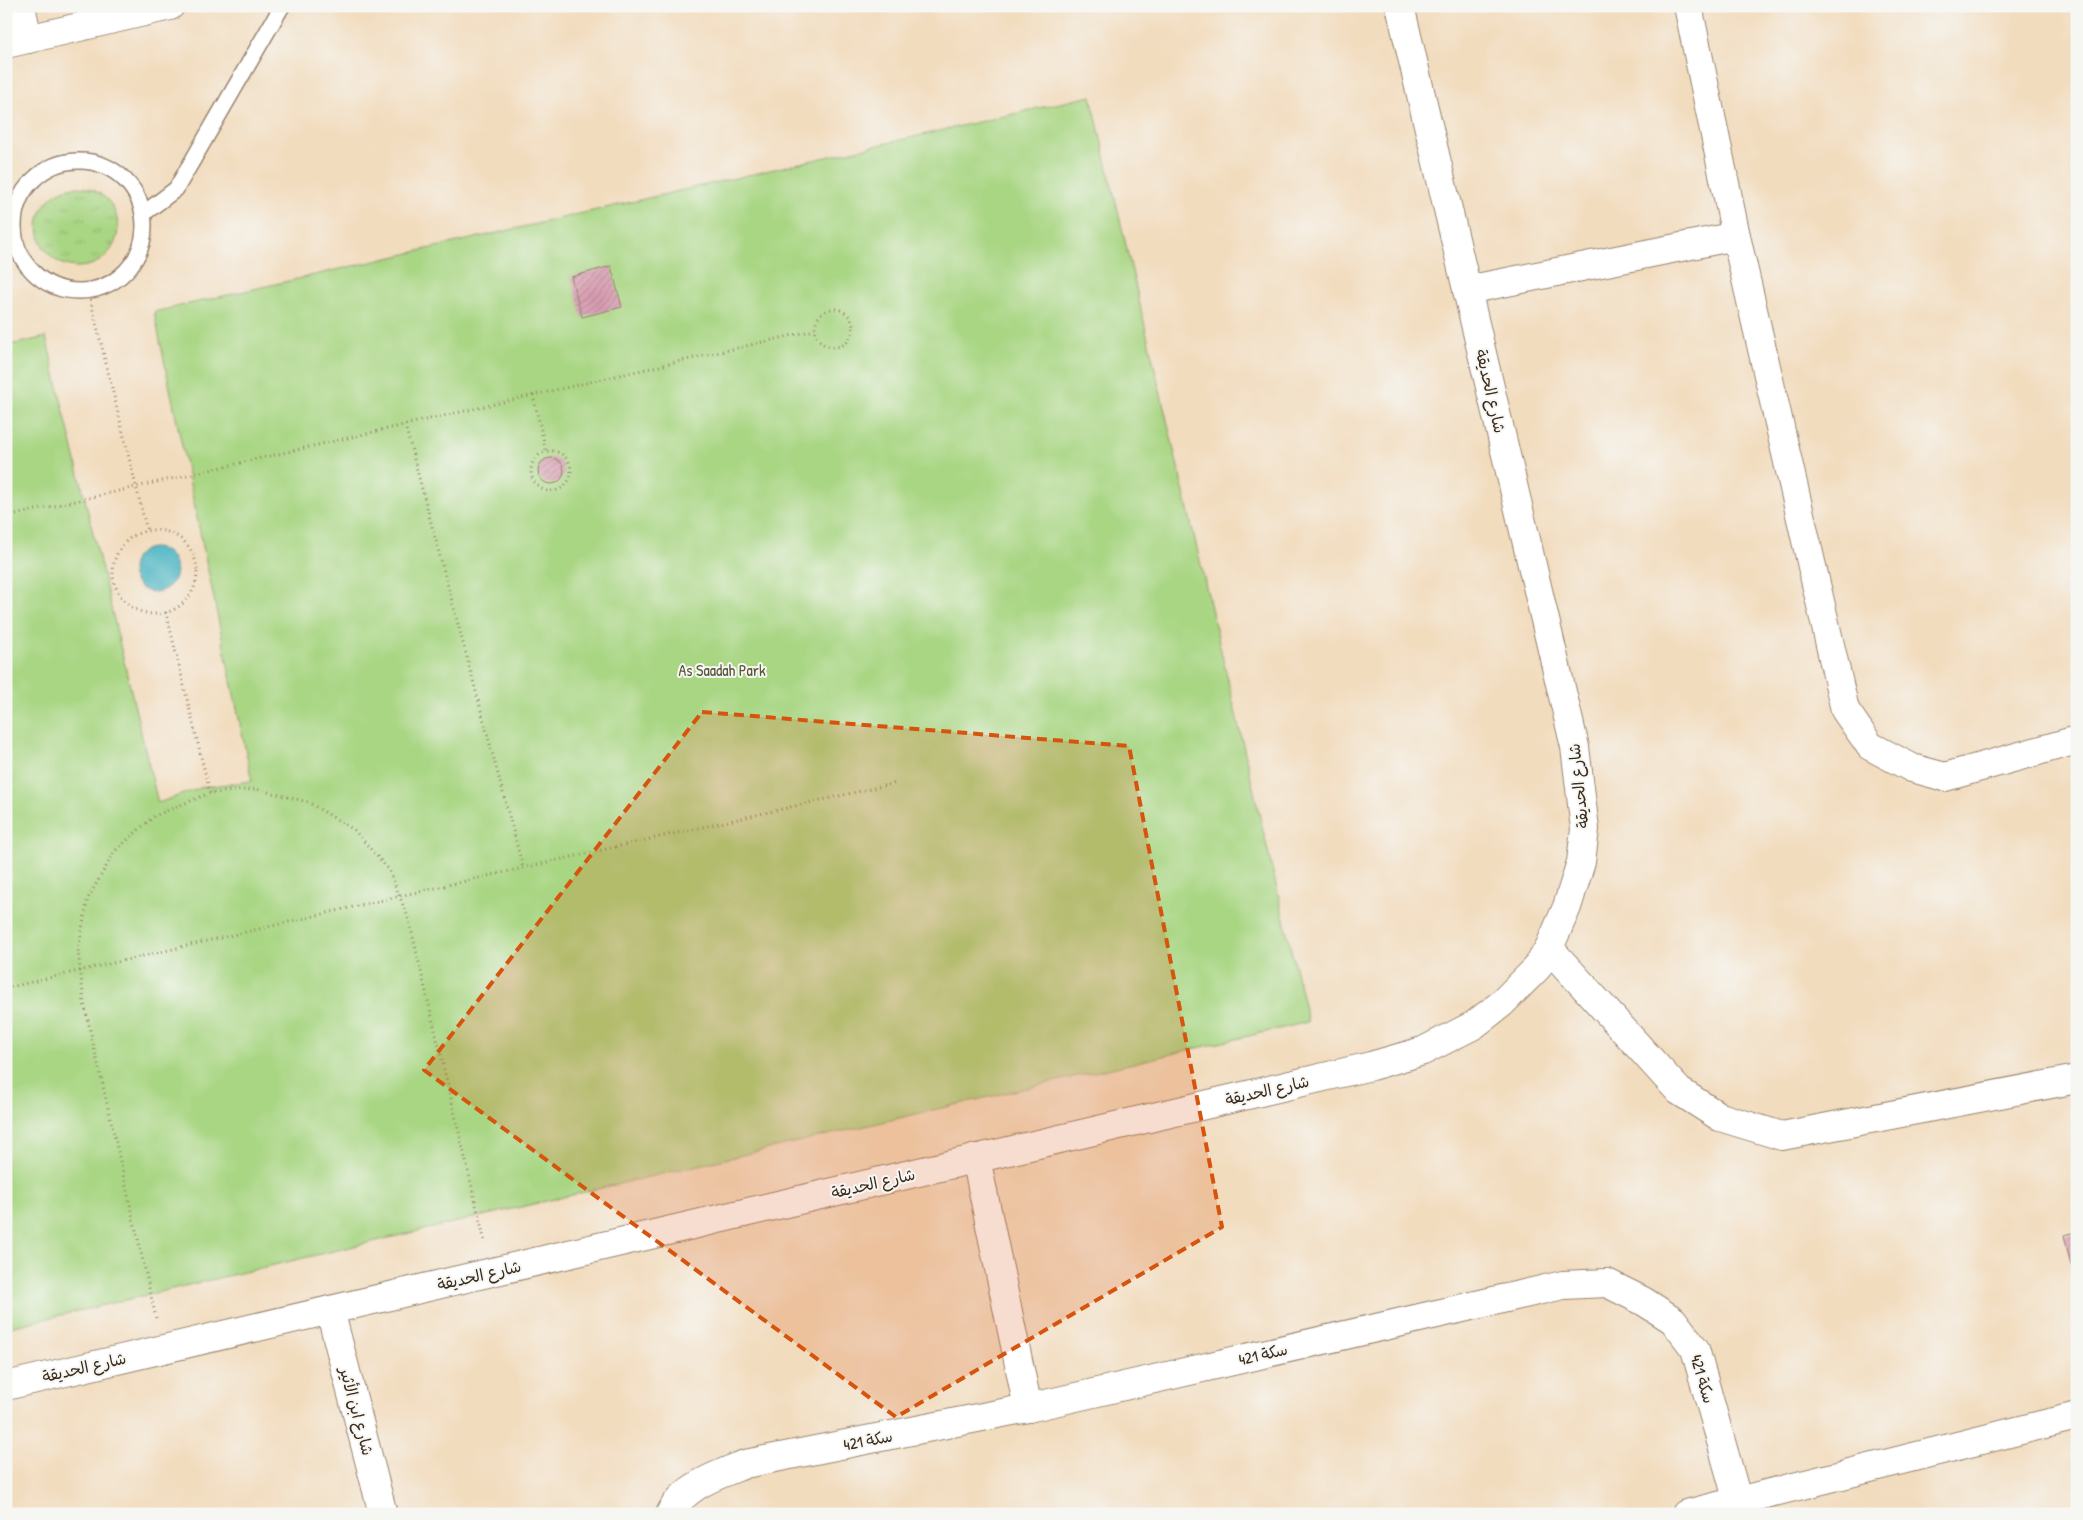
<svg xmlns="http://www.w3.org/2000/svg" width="2083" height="1520" font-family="'Patrick Hand','Playpen Sans Arabic',sans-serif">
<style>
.grass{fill:url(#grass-tufts);stroke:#728050}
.park{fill:#a9d683;stroke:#728050}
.water{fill:#45b2c1;stroke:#406e70}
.building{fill:url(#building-hatch)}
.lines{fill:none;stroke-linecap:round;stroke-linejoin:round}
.service-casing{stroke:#96836e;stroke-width:18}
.minor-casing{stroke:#96836e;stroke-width:30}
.path{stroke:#96836e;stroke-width:3;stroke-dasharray:1 4;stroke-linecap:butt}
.service{stroke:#fff;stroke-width:15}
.minor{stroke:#fff;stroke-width:28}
.marked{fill:#d7540e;fill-opacity:0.2;stroke:#d7540e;stroke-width:4;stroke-dasharray:10 6;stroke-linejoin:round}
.labels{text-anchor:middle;stroke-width:4;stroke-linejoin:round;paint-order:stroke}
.street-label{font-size:16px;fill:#3b2a1e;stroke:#f6f6f2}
.park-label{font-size:16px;fill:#565537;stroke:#f6f6f2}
</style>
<defs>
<pattern id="grass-tufts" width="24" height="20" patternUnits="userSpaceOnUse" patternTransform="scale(1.25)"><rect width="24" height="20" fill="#a9d683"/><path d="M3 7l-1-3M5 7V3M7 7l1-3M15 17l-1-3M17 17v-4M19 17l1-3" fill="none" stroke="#92b871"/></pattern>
<pattern id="building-hatch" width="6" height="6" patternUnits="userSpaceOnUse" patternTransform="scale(1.25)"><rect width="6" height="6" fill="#d79aaf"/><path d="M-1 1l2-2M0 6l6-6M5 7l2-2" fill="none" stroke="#b07e8e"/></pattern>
</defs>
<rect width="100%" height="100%" fill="#f6f6f2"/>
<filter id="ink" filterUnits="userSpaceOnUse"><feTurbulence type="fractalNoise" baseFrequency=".02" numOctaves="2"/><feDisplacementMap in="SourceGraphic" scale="10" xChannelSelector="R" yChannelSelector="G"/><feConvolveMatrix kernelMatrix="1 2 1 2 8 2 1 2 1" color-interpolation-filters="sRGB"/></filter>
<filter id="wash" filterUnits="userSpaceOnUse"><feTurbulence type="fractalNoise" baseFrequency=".0096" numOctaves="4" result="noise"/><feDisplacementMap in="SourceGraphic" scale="20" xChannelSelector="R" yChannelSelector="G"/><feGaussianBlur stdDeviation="1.12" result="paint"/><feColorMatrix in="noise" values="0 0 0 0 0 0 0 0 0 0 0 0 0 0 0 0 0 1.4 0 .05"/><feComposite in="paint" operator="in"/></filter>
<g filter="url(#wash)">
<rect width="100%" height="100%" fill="#f2dcbe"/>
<circle class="grass" cx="78" cy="227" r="40"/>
<polygon class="park" points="1091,96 1308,1022 6,1328 6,346 46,337 158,803 203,787 252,781 154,312"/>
<circle class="water" cx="154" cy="570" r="22"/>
<g id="blocks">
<g class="building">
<polygon points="611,266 622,307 582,317 571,277"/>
<circle cx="551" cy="471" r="13"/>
<polygon points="2077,1232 2077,1285 2076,1285 2064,1235"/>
</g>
</g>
</g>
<g filter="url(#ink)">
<use href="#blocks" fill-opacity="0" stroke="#96836e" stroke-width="1"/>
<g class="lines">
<g class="service-casing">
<g id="service">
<circle cx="79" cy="226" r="65"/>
<polyline points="143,214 176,189 282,6"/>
</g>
</g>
<g class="minor-casing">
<g id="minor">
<polyline points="21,6 28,39"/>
<polyline points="1688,6 1736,236 1845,710 1870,746 1912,768 1945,777 2077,740"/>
<polyline points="6,44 170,6"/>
<polyline points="1467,290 1736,236"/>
<polyline points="1549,948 1679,1091 1720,1117 1782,1136 2077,1079"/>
<polyline points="976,1158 1028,1408"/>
<polyline points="330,1310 383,1514"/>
<polyline points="6,1386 1371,1066 1423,1051 1474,1025 1501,1004 1537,968 1549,948 1567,907 1581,862 1585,829 1575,747 1400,6"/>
<path d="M670,1514C683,1486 718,1475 745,1464L1028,1408L1563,1285L1607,1283L1643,1301L1673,1320L1695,1349L1738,1502"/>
<polyline points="1686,1514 2077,1416"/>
</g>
</g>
<g class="path">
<polyline points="88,290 147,531"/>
<circle cx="834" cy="328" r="19"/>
<polyline points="533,395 546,451"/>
<polyline points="405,425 523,868"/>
<circle cx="551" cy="471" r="20"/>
<polyline points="6,517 815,330"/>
<circle cx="155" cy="572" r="42"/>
<polyline points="166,612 210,793"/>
<polyline points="6,988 400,896 896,783"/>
<polyline points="156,1318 84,1003 78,950 88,898 115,851 154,816 210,793 256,789 308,802 354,830 389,870 409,920 485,1242"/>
</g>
<use href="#service" class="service"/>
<use href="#minor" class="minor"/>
</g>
</g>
<path class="marked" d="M702,712L1129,746L1222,1227L896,1417L424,1070Z"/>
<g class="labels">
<g class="street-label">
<text transform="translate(1491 391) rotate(77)" y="6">شارع الحديقة</text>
<text transform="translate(1578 786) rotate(-96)" y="6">شارع الحديقة</text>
<text transform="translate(1267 1090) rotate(-13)" y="6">شارع الحديقة</text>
<text transform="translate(873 1183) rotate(-13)" y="6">شارع الحديقة</text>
<text transform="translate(479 1275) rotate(-13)" y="6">شارع الحديقة</text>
<text transform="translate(1263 1354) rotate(-13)" y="6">سكة 421</text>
<text transform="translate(84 1367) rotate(-13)" y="6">شارع الحديقة</text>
<text transform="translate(1703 1379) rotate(74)" y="6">سكة 421</text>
<text transform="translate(357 1411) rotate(75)" y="6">شارع ابن الأثير</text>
<text transform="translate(868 1440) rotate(-11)" y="6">سكة 421</text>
</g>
<g class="park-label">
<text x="722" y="676">As Saadah Park</text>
</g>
</g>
<rect width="2083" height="1520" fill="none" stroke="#f6f6f2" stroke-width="25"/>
</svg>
